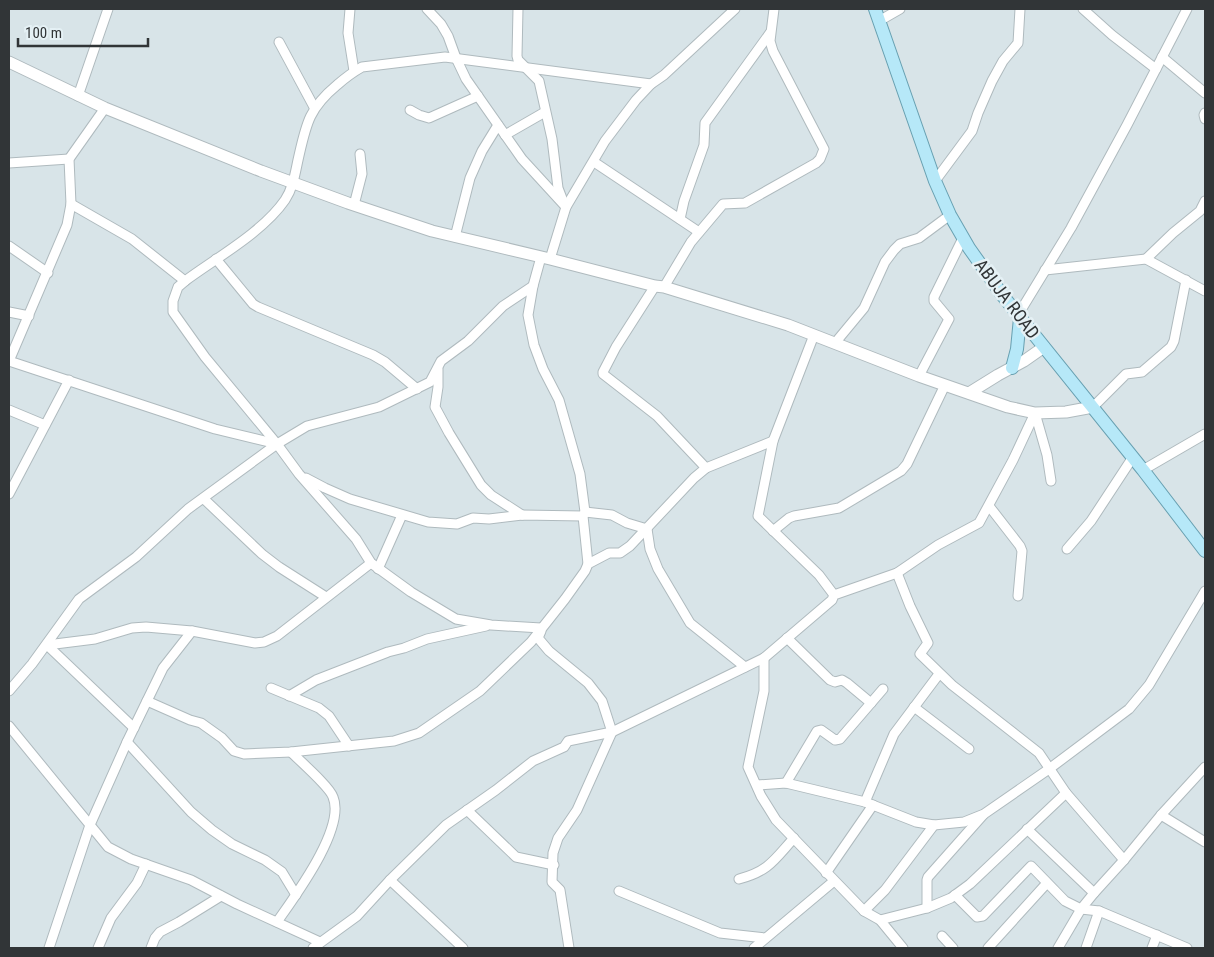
<svg xmlns="http://www.w3.org/2000/svg" width="1214" height="957" font-family="'Roboto Condensed',sans-serif">
<style>
.lines{fill:none;stroke-linecap:round;stroke-linejoin:round}
.street-casing{stroke:#afbabe;stroke-width:11}
.secondary-casing{stroke:#afbabe;stroke-width:13}
.primary-casing{stroke:#68a0b1;stroke-width:14}
.street{stroke:#fff;stroke-width:9}
.secondary{stroke:#fff;stroke-width:11}
.primary{stroke:#b6e8f8;stroke-width:12}
.labels{text-anchor:middle;stroke-width:5;stroke-linejoin:round;paint-order:stroke}
.street-label{font-size:18px;fill:#313537;stroke:#e5f1f5}
</style>
<rect width="100%" height="100%" fill="#d8e4e8"/>
<g class="lines">
<g class="street-casing">
<g id="street">
<polyline points="350,9 348,33 354,71"/>
<polyline points="427,9 441,24 448,36 456,58 466,79 522,159 566,207"/>
<polyline points="518,9 517,56 518,60 539,81 552,139 558,188 563,201"/>
<polyline points="1083,9 1112,35 1156,69"/>
<polyline points="879,21 900,9"/>
<polyline points="279,42 314,107"/>
<polyline points="1162,57 1205,93"/>
<polyline points="78,96 108,9"/>
<polyline points="410,110 419,115 429,118 478,96"/>
<polyline points="1205,113 1204,115 1205,119"/>
<polyline points="505,135 545,112"/>
<polyline points="594,162 699,232"/>
<polyline points="9,163 69,159"/>
<polyline points="935,181 972,131 978,113 992,81 1003,61 1018,43 1020,9"/>
<polyline points="71,204 132,239 185,281"/>
<polyline points="354,205 362,174 360,154"/>
<polyline points="680,219 684,201 704,145 705,123 770,33"/>
<polyline points="455,237 470,178 482,151 498,125"/>
<polyline points="9,246 48,273"/>
<polyline points="541,257 533,286 528,315 534,345 543,369 559,400 580,474 585,512 583,516 588,564"/>
<polyline points="216,259 253,304 258,307 373,355 385,362 417,389"/>
<polyline points="550,259 566,207 605,141 636,100 651,84 664,75 735,9"/>
<polyline points="1146,259 1173,233 1200,211 1205,201"/>
<polyline points="1045,270 1146,259 1205,291"/>
<polyline points="655,286 616,347 603,372 603,374 657,416 706,468"/>
<polyline points="664,287 691,242 723,204 745,203 816,163 820,159 824,149 773,51 770,41 774,9"/>
<polyline points="9,312 29,316"/>
<polyline points="1018,315 1071,228 1127,125 1187,9"/>
<polyline points="814,335 773,441 758,516 819,575 834,595"/>
<polyline points="835,343 864,308 885,262 894,250 900,244 919,238 950,215"/>
<polyline points="9,361 215,429 277,444"/>
<polyline points="9,361 67,225 71,204 69,159 105,108"/>
<polyline points="438,369 438,387 435,407 449,433 481,485 491,495 522,515"/>
<polyline points="919,376 949,319 934,301 934,297 963,238"/>
<polyline points="1093,407 1126,374 1142,372 1171,347 1174,341 1186,280"/>
<polyline points="9,410 45,425"/>
<polyline points="1035,413 1047,455 1051,481"/>
<polyline points="1143,470 1205,434"/>
<polyline points="306,478 325,488 350,499 428,522 457,524 473,518 489,519 522,515 583,516"/>
<polyline points="9,494 69,380"/>
<polyline points="204,499 262,554 279,567 326,597"/>
<polyline points="989,506 1020,546 1022,551 1018,596"/>
<polyline points="585,512 612,515 627,523 647,529 650,549 658,569 690,623 745,667"/>
<polyline points="773,531 789,518 794,516 839,508 901,471 907,464 945,385"/>
<polyline points="1067,549 1091,521 1133,457"/>
<polyline points="378,569 402,515"/>
<polyline points="897,573 910,606 928,643 920,654 952,685 1039,753 1066,793 1124,860"/>
<path d="M541,628L491,625L456,619L411,592L371,563L356,539L299,474L277,444L205,357L173,312V301L178,287L185,281C216,258 263,232 285,200C293,188 295,174 298,160C306,125 308,109 337,85C345,78 353,72 362,67L445,57L651,84"/>
<polyline points="541,631 538,638 549,651 588,683 602,701 612,732 577,810 558,838 553,853 552,882 560,890 569,948"/>
<polyline points="787,638 830,680 835,682 842,680 847,683 871,703"/>
<polyline points="47,645 95,639 132,628 146,627 192,631"/>
<polyline points="47,645 134,728"/>
<polyline points="764,658 764,691 748,767 761,796 776,820 864,911 880,920 903,948"/>
<polyline points="271,688 319,708 329,716 349,746"/>
<polyline points="9,691 32,664 79,599 136,557 188,509 277,444 307,426 379,407 430,382 441,361 468,341 503,306 533,286"/>
<polyline points="289,696 316,680 388,652 404,648 427,639 486,626"/>
<polyline points="147,701 190,720 201,723 222,738 234,751 244,754 291,752 394,741 419,733 480,691 531,642 565,599 585,571 588,564 609,553 620,553 630,546 694,478 706,468 773,441"/>
<polyline points="914,707 969,749"/>
<polyline points="9,726 108,847 131,859 191,880 237,904 320,942"/>
<polyline points="127,742 191,812 212,830 232,844 265,860 282,872 296,895"/>
<polyline points="786,783 817,731 821,730 835,740 840,739 883,689"/>
<polyline points="757,785 786,783 865,802 916,822 934,825 964,822 984,814 1049,769 1129,709 1149,685 1205,591"/>
<polyline points="865,802 894,734 939,674"/>
<polyline points="467,810 516,857 554,865"/>
<polyline points="1161,815 1205,842"/>
<polyline points="1027,829 1094,893"/>
<polyline points="826,873 873,805"/>
<path d="M739,879C769,871 774,860 794,838"/>
<polyline points="390,880 463,948"/>
<polyline points="619,891 720,933 765,938"/>
<polyline points="955,895 977,917 983,916 1031,866 1065,901 1081,909 1099,911 1187,948"/>
<polyline points="927,908 927,880 928,877 983,815"/>
<polyline points="864,911 885,890 934,825"/>
<polyline points="880,920 927,908 951,898 970,884 1066,793"/>
<path d="M277,922C295,896 346,828 333,797C330,787 300,761 291,752"/>
<polyline points="942,936 953,948"/>
<polyline points="49,948 90,825 127,742 163,668 192,631 255,643 264,642 277,636 371,563"/>
<polyline points="98,948 111,918 137,883 146,864"/>
<polyline points="151,948 155,938 160,932 179,922 221,896"/>
<polyline points="313,948 357,916 390,880 446,825 496,790 533,761 564,747 568,741 612,732 764,658 832,600 834,595 897,573 938,545 979,523 1013,460 1035,413"/>
<polyline points="754,948 834,881"/>
<polyline points="988,948 1047,883"/>
<polyline points="1058,948 1081,909 1094,893 1124,860 1161,815 1205,767"/>
<polyline points="1086,948 1099,911"/>
<polyline points="1152,948 1157,935"/>
</g>
</g>
<g class="secondary-casing">
<g id="secondary">
<polyline points="9,62 105,108 261,171 348,203 432,231 550,259 655,286 664,287 788,325 919,376 1008,407 1035,413 1066,412 1093,407"/>
<polyline points="969,393 998,375 1024,361 1044,347"/>
</g>
</g>
<g class="primary-casing">
<g id="primary">
<polyline points="875,9 935,181 950,215 969,248 1003,296 1143,470 1205,551"/>
<polyline points="1012,368 1017,349 1020,318"/>
</g>
</g>
<use href="#street" class="street"/>
<use href="#secondary" class="secondary"/>
<use href="#primary" class="primary"/>
</g>
<g class="labels">
<g class="street-label">
<text transform="translate(1007 299) rotate(53)" y="6">ABUJA ROAD</text>
</g>
</g>
<rect width="1214" height="957" fill="none" stroke="#313537" stroke-width="20"/>
<path d="M18 38v8h130v-8" fill="none" stroke="#313537" stroke-width="2.5"/>
<text x="25" y="38" font-size="15" fill="#313537" stroke="#e5f1f5" stroke-width="4" paint-order="stroke">100 m</text>
</svg>
